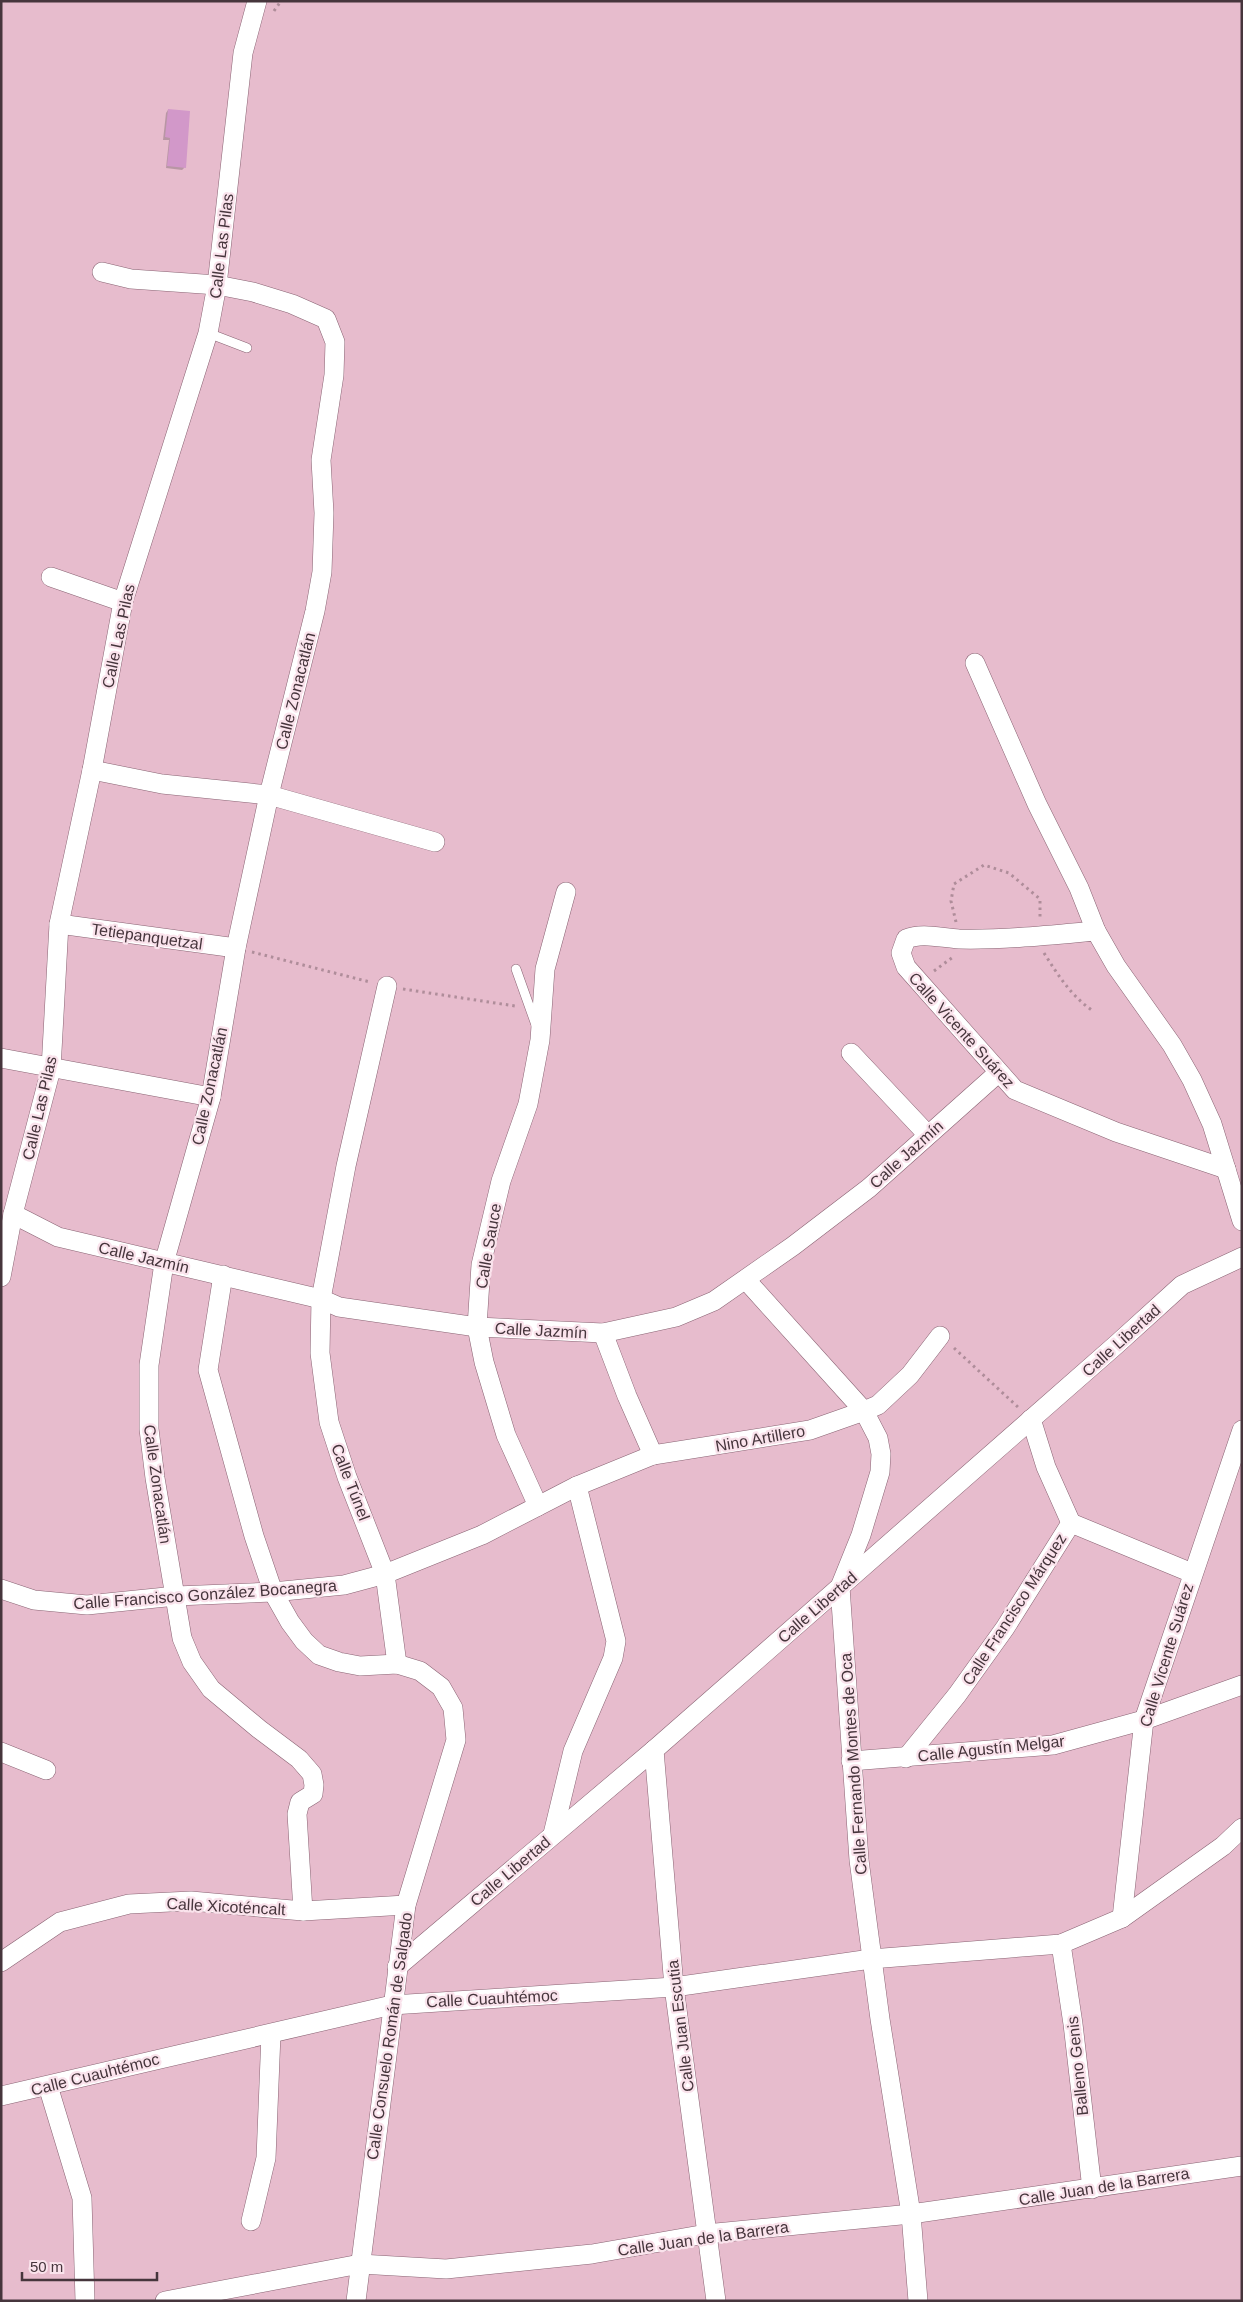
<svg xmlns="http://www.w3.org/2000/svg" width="1243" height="2302" font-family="Arial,sans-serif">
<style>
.shadow{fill:#0003}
.building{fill:#d298c9}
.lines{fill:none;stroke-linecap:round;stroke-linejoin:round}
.service-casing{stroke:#896373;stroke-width:10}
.minor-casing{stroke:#896373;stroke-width:20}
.path{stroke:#af8d9a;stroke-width:3;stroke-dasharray:2.5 4;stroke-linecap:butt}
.service{stroke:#fff;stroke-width:9}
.minor{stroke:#fff;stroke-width:19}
.labels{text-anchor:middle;stroke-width:4.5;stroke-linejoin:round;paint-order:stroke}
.street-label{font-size:16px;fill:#46353c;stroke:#fae3ec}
</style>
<rect width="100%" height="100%" fill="#e7bccd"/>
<polygon class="shadow" points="168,110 185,167 182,170 166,168 169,140 163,140 166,113"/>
<polygon class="building" points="168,109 190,111 186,168 167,166 170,138 165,137"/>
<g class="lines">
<g class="service-casing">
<g id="service">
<polyline points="208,333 247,348"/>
<polyline points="516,969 536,1025"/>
</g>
</g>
<g class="minor-casing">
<g id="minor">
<polyline points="102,272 131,279 217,285 253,292 292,304 326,319 335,342 334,375 321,460 324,513 322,572 315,611 269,795 236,948 211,1097 164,1263 149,1365 149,1429 155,1478 182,1638 192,1662 211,1689 259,1729 299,1759 312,1774 314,1785 313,1794 300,1802 297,1814 303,1911"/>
<polyline points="51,577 123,602"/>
<polyline points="975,663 1037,804 1079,888 1096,931 1116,966 1172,1045 1192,1080 1212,1124 1242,1221"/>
<polyline points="92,770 162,784 269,795 435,842"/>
<polyline points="59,924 236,948"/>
<path d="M1096,931C1051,935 1004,940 959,939C941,938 922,932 906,939L901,953L906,967L1015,1090L1116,1132L1226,1169"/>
<polyline points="387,986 346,1166 321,1299 320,1353 329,1422 347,1477 385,1574 397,1664"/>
<polyline points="851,1053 927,1134"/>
<polyline points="1,1058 211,1097"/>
<polyline points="13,1214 58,1237 321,1299 339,1307 477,1327 603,1333 676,1317 714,1301 793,1246 869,1188 998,1073"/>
<polyline points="223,1275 208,1370 254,1536 273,1592 290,1622 304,1641 319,1655 339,1662 360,1666 397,1664 420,1671 441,1687 453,1708 456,1740 406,1905 356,2301"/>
<polyline points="1,1277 13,1214 51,1069 59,924 92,770 123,602 208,333 217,285 243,53 257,1"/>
<polyline points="746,1280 864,1411 878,1438 881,1454 880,1472 861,1535 840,1587 859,1860 880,2019 911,2214 918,2301"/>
<polyline points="603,1333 627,1396 653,1455"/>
<polyline points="1031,1419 1046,1467 1071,1523"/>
<polyline points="538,1506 506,1435 484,1362 477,1327 481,1265 501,1181 528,1104 540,1040 545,969 566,892"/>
<polyline points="1071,1523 1192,1573"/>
<polyline points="1,1589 34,1600 87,1605 176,1596 273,1592 344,1585 385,1574 482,1535 577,1486 653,1455 810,1430 864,1411 878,1405 910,1375 940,1336"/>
<polyline points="654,1750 674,1987 716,2301"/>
<polyline points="1,1752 46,1770"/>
<polyline points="906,1758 957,1695 1005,1628 1071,1523"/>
<polyline points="851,1761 1053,1745 1144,1720 1242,1685"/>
<polyline points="553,1834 573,1751 613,1658 616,1641 577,1486"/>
<polyline points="1122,1918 1144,1720 1242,1430"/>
<polyline points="1061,1944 1073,2024 1092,2189"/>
<polyline points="1,1962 60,1922 129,1904 191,1901 303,1911 406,1905"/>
<polyline points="397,1967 654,1750 1117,1344 1182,1285 1242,1257"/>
<polyline points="48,2086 82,2198 85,2301"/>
<polyline points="1,2096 392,2005 674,1987 871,1959 1061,1944 1122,1918 1223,1846 1242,1828"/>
<polyline points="251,2221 266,2158 271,2034"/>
<polyline points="165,2301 360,2264 446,2269 592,2254 706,2234 911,2214 1242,2166"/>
</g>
</g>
<g class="path">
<polyline points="274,11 281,1"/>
<polyline points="956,922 951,901 954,884 984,865 1009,873 1040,899 1040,920"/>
<polyline points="252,952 370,982"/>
<path d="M1044,953C1058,975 1071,996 1093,1011"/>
<polyline points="934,971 953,957"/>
<polyline points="403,989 515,1006"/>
<polyline points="954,1348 1019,1408"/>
</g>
<use href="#service" class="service"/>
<use href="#minor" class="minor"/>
</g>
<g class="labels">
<g class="street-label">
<text transform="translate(221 246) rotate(-83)" y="6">Calle Las Pilas</text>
<text transform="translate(118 636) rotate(-78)" y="6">Calle Las Pilas</text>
<text transform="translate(295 691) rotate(-76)" y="6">Calle Zonacatlán</text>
<text transform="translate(147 936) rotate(8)" y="6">Tetiepanquetzal</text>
<text transform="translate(962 1030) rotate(48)" y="6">Calle Vicente Suárez</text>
<text transform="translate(209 1086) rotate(-78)" y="6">Calle Zonacatlán</text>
<text transform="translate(39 1108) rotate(-77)" y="6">Calle Las Pilas</text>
<text transform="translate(906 1154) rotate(-42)" y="6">Calle Jazmín</text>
<text transform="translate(488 1246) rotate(-80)" y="6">Calle Sauce</text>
<text transform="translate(144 1257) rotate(13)" y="6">Calle Jazmín</text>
<text transform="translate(541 1330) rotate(3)" y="6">Calle Jazmín</text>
<text transform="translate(1121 1340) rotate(-42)" y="6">Calle Libertad</text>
<text transform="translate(760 1438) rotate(-10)" y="6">Nino Artillero</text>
<text transform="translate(351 1482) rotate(69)" y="6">Calle Túnel</text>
<text transform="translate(158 1484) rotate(82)" y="6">Calle Zonacatlán</text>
<text transform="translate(205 1594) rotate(-4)" y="6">Calle Francisco González Bocanegra</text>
<text transform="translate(817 1607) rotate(-41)" y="6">Calle Libertad</text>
<text transform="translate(1014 1609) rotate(-57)" y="6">Calle Francisco Márquez</text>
<text transform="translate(1166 1655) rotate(-73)" y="6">Calle Vicente Suárez</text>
<text transform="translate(991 1748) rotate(-6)" y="6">Calle Agustín Melgar</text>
<text transform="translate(853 1764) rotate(-94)" y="6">Calle Fernando Montes de Oca</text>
<text transform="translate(510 1871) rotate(-40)" y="6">Calle Libertad</text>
<text transform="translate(226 1906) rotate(3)" y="6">Calle Xicoténcalt</text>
<text transform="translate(492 1998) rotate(-3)" y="6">Calle Cuauhtémoc</text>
<text transform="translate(680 2026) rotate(-97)" y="6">Calle Juan Escutia</text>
<text transform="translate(389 2036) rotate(-82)" y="6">Calle Consuelo Román de Salgado</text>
<text transform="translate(1077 2066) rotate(-96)" y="6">Balleno Genis</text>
<text transform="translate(95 2074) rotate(-14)" y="6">Calle Cuauhtémoc</text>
<text transform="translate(1104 2186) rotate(-9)" y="6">Calle Juan de la Barrera</text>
<text transform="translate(703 2238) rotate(-8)" y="6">Calle Juan de la Barrera</text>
</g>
</g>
<rect width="1243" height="2302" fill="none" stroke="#46353c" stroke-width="5"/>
<path d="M22 2272v8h135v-8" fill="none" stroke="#46353c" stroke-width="2.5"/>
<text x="30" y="2272" font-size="15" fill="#46353c" stroke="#fae3ec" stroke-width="4" paint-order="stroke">50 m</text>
</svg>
